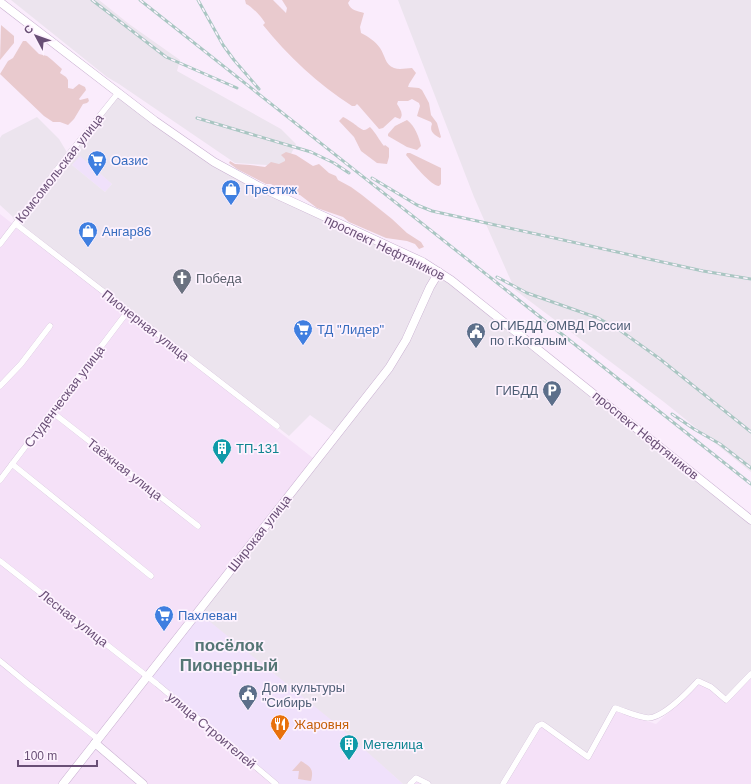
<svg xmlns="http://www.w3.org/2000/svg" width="751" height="784" font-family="Arial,sans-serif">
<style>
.residential{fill:#f5e1f8}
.commercial{fill:#f0e1fb}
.industrial{fill:#ece4ee;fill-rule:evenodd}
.green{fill:#e9cace}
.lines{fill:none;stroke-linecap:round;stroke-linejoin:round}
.street-casing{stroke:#ceb9d5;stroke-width:6}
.secondary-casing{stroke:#c8afd0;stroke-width:9}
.street{stroke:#fff;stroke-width:5.5}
.secondary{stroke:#fff;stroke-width:8}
.rail-casing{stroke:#a9c6c2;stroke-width:3}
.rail{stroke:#fdf2fe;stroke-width:1.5;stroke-dasharray:4.5;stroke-linecap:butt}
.labels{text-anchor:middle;stroke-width:3.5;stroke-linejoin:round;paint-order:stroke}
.shop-label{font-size:13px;fill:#366cbe;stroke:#fdf2fe;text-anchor:start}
.street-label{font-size:13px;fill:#694f76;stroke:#fdf2fe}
.worship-label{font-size:13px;fill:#5b616d;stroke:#fdf2fe;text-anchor:start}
.service-label{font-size:13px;fill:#4e5e75;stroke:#fdf2fe;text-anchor:start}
.culture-label{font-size:13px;fill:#0d838f;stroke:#fdf2fe;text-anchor:start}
.food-label{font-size:13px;fill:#c56008;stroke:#fdf2fe;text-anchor:start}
.district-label{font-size:17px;font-weight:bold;fill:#557675;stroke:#fdf2fe}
</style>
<rect width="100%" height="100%" fill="#faecfc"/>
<g class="residential">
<polygon points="0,214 313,458 195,609 340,725 402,784 0,784"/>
<polygon points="751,670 751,784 413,784 449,739 539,704 589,701 656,724 707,677"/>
</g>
<g class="commercial">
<polygon points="80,155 112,184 105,192 72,165"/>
<polygon points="198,612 335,723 403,784 276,784 147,676"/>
</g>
<g class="industrial">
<polygon points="11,0 99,0 129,24 180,60 177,71 281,129 296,144 285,166 235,163 119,84 107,77"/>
<polygon points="398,0 751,0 751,472 664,402 515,290 474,197"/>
<path d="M118,93L214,162L423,262L751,520V674L726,700L698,681L684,695L654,717L615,708L588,757L542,724L503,784H428L416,778L410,784H403L335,723L198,612L337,434L310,415L289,436L16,224L12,216L0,205V138L2,135L37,117L59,139L68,154ZM80,156L112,184L105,192L72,165Z"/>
</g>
<g class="green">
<path d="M245,0H273L286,13L287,8L282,0H350L348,3C351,11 358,11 364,13L360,27L361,33C369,37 375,41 380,48C385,55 385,65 394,68C400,70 406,68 412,68L416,73L409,84L408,87L419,88L422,90L429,103L431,115L437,123L441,137L440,138C434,135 429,131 432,124L431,122L417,116L420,106L419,103L412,99L408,101H398L397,104C400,109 404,114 400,119L395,117L383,128L379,129L359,106L357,104L355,106H352C318,84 288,56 263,25L265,23C262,17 251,6 246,4Z"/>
<polygon points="1,25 14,36 14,43 0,60"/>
<polygon points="23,41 26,41 39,54 47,56 52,60 62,69 60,73 66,77 68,80 68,88 73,89 79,84 85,87 86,90 79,99 80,100 88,98 89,101 87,103 83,104 74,119 68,125 60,122 53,122 44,116 0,74 8,61 13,58"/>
<path d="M343,117C349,119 361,130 364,130C366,130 368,128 370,127C376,133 379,140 384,146L385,145L389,148V157L387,164L377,163L361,151L354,137L339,121Z"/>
<path d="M407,120C415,126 419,137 421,146L417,150L407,147L388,136V134L395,126Z"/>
<polygon points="286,152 296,155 313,166 319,164 329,173 336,176 338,180 351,187 362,195 392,219 407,233 421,242 424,247 419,249 415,244 407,241 386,238 349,222 343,217 317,208 300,195 294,195 278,189 271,184 266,184 237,169 229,163 230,161 235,164 250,165 265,167 271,162 279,164 285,161 285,159 281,155"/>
<path d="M407,153H410L441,168V184L439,186C431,186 412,162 406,155Z"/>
<path d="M301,761C311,767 314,769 311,781L298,779L299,771H292Z"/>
</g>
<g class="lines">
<g class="street-casing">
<g id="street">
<polyline points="16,224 277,426"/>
<polyline points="0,244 69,154 118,93"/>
<polyline points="0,386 21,364 50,326"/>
<polyline points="52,412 198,526"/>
<polyline points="12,464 151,576"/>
<polyline points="0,480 128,311"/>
<polyline points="0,561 157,684 276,784"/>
<polyline points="0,661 28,684 98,739"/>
<polyline points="410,784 416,778 428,784"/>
<path d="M503,784L538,726L542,724L545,726L588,757L615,708C625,711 637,717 648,718C663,718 688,692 698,681L711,687L726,700L751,674"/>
</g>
</g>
<g class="secondary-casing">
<g id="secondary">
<polyline points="0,2 155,121 214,162 258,186 423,262 451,280 751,520"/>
<polyline points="95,743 143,784"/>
<polyline points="63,784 389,368 406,340 430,287 439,272"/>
</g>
</g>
<use href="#street" class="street"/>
<use href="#secondary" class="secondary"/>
<g class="rail-casing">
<g id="rail">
<polyline points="92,0 166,57 237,88"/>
<polyline points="140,0 751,484"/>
<polyline points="198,0 223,45 234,60 259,89"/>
<polyline points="197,118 311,152 334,163 349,173"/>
<polyline points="372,178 417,205 432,211 703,271 751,279"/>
<polyline points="497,277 527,293 598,318 621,331 660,359 751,432"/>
<polyline points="672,414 694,429 720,444 751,468"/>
</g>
</g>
<use href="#rail" class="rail"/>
</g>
<defs>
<g id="supermarket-pin" transform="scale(1)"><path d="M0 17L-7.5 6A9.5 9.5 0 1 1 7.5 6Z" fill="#3f7fe0" stroke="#fdf2fe"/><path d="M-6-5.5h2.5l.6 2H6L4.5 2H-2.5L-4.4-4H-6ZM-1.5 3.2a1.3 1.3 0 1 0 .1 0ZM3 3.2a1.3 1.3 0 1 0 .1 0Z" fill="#fff"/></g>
<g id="shop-pin" transform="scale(1)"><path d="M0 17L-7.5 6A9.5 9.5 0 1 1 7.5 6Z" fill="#3f7fe0" stroke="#fdf2fe"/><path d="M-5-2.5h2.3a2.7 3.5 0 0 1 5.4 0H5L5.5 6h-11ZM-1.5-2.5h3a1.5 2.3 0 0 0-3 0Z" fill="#fff"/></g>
<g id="church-pin" transform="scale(1)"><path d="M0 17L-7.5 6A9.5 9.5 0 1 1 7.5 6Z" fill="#6b7280" stroke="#fdf2fe"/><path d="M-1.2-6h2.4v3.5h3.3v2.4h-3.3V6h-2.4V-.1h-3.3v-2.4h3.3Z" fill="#fff"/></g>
<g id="civic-pin" transform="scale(1)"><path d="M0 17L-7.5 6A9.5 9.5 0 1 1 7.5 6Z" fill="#5c6f8a" stroke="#fdf2fe"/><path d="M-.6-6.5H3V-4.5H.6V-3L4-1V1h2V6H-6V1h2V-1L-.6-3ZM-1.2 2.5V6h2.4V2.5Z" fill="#fff"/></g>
<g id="parking-pin" transform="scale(1)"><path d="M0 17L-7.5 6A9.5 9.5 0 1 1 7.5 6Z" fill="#5c6f8a" stroke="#fdf2fe"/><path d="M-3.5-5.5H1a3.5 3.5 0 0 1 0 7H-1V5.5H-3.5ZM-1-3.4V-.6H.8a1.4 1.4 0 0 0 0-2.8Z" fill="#fff"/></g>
<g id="building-pin" transform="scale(1)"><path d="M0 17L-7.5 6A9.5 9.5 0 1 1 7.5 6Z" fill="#0f9aa8" stroke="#fdf2fe"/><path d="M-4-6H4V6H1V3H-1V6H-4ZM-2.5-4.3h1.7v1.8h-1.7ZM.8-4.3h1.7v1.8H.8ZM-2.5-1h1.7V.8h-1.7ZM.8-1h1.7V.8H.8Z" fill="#fff"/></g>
<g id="restaurant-pin" transform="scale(1)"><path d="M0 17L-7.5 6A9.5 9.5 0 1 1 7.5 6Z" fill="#e8710a" stroke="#fdf2fe"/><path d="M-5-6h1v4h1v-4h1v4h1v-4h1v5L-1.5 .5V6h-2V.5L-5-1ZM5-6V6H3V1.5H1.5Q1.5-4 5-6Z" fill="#fff"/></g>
</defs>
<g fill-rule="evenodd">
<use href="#supermarket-pin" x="97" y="160"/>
<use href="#shop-pin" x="231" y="189"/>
<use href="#shop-pin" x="88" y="231"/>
<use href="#church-pin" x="182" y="278"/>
<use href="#supermarket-pin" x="303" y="329"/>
<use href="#civic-pin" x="476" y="332"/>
<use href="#parking-pin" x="552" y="390"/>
<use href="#building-pin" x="222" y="448"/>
<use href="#supermarket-pin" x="164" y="615"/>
<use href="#civic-pin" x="248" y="694"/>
<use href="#restaurant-pin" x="280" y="724"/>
<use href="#building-pin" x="349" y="744"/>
</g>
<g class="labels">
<g class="shop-label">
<text x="111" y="165">Оазис</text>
<text x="245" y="194">Престиж</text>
<text x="102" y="236">Ангар86</text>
<text x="317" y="334">ТД "Лидер"</text>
<text x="178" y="620">Пахлеван</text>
</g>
<g class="street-label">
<text transform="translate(59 168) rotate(-52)" y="5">Комсомольская улица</text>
<text transform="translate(385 247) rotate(26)" y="5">проспект Нефтяников</text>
<text transform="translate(146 325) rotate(38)" y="5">Пионерная улица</text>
<text transform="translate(64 396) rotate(-53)" y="5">Студенческая улица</text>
<text transform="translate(646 435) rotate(39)" y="5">проспект Нефтяников</text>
<text transform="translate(125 469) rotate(38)" y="5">Таёжная улица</text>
<text transform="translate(259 533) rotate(-52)" y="5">Широкая улица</text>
<text transform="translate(74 618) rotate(38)" y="5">Лесная улица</text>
<text transform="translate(212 730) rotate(40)" y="5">улица Строителей</text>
</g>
<g class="worship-label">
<text x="196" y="283">Победа</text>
</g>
<g class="service-label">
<text x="490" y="330">ОГИБДД ОМВД России<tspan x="490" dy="15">по г.Когалым</tspan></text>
<text x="538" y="395" text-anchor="end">ГИБДД</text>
<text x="262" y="692">Дом культуры<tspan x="262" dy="15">"Сибирь"</tspan></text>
</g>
<g class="culture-label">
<text x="236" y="453">ТП-131</text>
<text x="363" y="749">Метелица</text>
</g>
<g class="food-label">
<text x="294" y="729">Жаровня</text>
</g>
<g class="district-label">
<text x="229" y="651">посёлок<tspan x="229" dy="20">Пионерный</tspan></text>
</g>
</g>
<g transform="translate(36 36) rotate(311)" stroke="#fdf2fe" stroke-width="3" paint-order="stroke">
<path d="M0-3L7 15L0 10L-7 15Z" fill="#694f76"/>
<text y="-6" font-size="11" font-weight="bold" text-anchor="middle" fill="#694f76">С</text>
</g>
<path d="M18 760v6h79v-6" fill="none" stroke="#694f76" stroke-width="2"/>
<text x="24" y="760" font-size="12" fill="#694f76" stroke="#fdf2fe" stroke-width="3" paint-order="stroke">100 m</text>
</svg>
